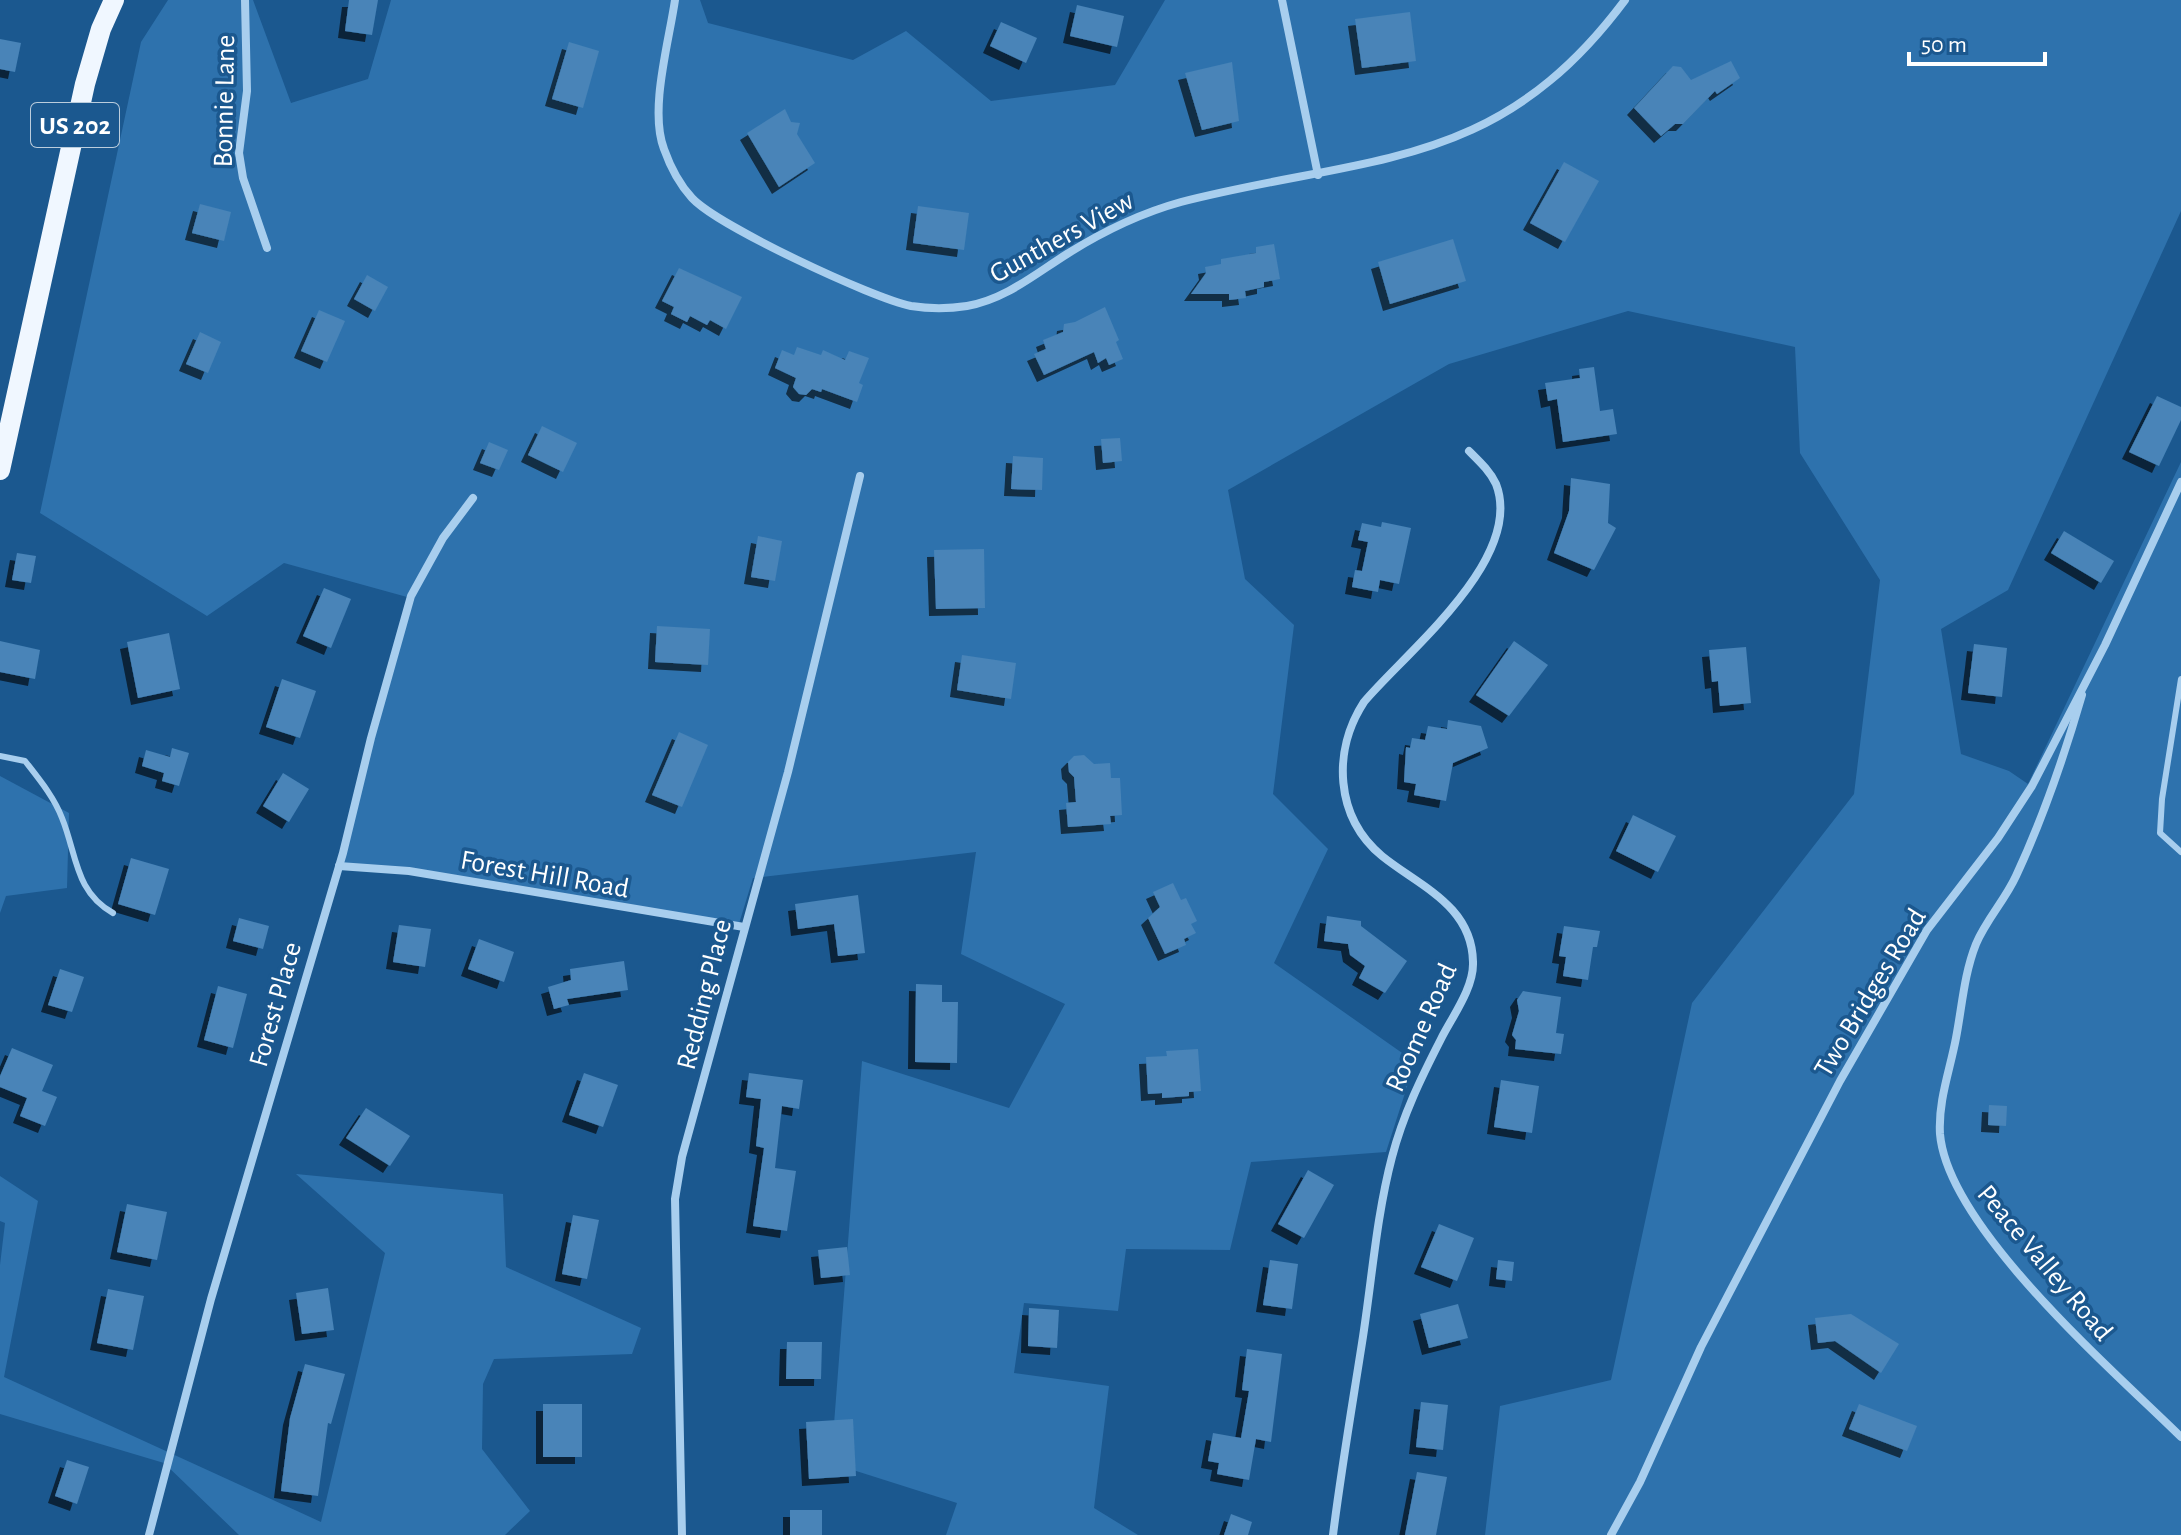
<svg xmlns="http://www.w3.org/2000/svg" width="2181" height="1535" font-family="'Alegreya Sans',sans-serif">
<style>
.green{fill:#2e72ad}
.building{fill:#4884b8;filter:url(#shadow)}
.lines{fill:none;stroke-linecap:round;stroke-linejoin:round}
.lane{stroke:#a8ceee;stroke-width:6}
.street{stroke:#a8ceee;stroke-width:8}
.primary{stroke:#f0f7ff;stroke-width:20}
.labels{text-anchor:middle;stroke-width:7;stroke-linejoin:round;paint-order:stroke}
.shield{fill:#1b588f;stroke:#bbcddd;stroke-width:2}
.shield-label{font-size:26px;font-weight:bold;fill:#fff}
.street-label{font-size:28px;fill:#fff;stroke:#1b588f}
</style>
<defs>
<filter id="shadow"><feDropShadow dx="-7" dy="7" stdDeviation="0" flood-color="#0009"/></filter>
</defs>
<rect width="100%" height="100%" fill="#1b588f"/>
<g class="green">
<polygon points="168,0 253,0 291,103 368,79 391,0 700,0 708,23 853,60 906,31 991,101 1115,85 1165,0 2181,0 2181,211 2008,590 1941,629 1961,754 2009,771 2028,784 2181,462 2181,1535 1485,1535 1500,1406 1611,1380 1692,1003 1854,794 1880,580 1800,453 1795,347 1628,311 1449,364 1228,490 1245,579 1294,625 1273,794 1328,849 1274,963 1415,1062 1386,1152 1251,1162 1230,1250 1126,1249 1118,1311 1024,1303 1014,1373 1109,1386 1094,1508 1138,1535 946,1535 957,1503 831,1463 862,1061 1009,1108 1065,1004 961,954 976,852 753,878 738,927 338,862 407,597 284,563 207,616 40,513 141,42"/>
<polygon points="0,776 69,813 67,888 6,896 0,913"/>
<polygon points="296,1174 503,1194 506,1267 641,1328 632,1354 494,1359 483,1384 482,1449 530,1511 505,1535 239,1535 164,1463 0,1414 0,1265 5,1223 0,1221 0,1176 38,1201 4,1377 321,1522 385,1253"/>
</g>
<g class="building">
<polygon points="349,0 378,0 372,35 345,31"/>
<polygon points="1077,5 1124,16 1117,47 1070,36"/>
<polygon points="1410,12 1416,61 1362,68 1355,19"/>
<polygon points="1001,22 1037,38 1026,63 990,46"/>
<polygon points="0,39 21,43 15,72 0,69"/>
<polygon points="569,42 599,51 583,108 552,99"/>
<polygon points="1731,61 1740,78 1717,94 1715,91 1683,124 1675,124 1661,136 1634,108 1673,66 1681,67 1691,80"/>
<polygon points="1232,62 1239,121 1202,130 1185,73"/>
<polygon points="785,109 791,122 800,123 797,134 815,163 779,187 747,133"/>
<polygon points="1564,162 1599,181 1565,242 1530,223"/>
<polygon points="200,204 231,212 224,241 192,233"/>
<polygon points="918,206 969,213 964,250 913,243"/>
<polygon points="1453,239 1466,281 1390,304 1378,262"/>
<polygon points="1274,244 1280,279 1264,282 1264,287 1245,291 1246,298 1229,300 1229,294 1191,294 1206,273 1205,267 1221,264 1221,259 1256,253 1256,247"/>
<polygon points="679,268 742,297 726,329 710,320 707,325 690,316 687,322 671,314 674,307 662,301"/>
<polygon points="367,275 388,287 375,311 354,299"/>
<polygon points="1105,307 1119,340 1116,342 1123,359 1109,365 1106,358 1098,363 1094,352 1044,375 1034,354 1046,349 1043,340 1063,332 1064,324 1075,322"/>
<polygon points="319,310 345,321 327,362 301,351"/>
<polygon points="200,332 221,342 208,373 186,364"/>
<polygon points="797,347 821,355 823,350 845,360 849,351 869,358 859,383 863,385 857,402 822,389 821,392 812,389 806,395 799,394 793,387 796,378 775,368 782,350 794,355"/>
<polygon points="1594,367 1600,411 1613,409 1617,434 1563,442 1557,399 1548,401 1545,383 1580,378 1579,369"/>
<polygon points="2157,396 2181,407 2181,420 2159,466 2129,452"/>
<polygon points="542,426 577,443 563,472 528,455"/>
<polygon points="1120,438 1122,461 1103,463 1101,439"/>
<polygon points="489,442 508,450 499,470 480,463"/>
<polygon points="1013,456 1043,458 1042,490 1011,489"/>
<polygon points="1571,478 1610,484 1608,523 1616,528 1594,570 1554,553 1569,511"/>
<polygon points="1382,522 1411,528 1399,584 1380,580 1378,592 1352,587 1355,570 1362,571 1368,542 1358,540 1362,523 1381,527"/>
<polygon points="2064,531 2114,561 2101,583 2051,553"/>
<polygon points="758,536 782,541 775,581 751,577"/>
<polygon points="984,549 985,608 936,609 934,550"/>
<polygon points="17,553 36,556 31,583 12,580"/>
<polygon points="324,588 351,599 331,648 303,636"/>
<polygon points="657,626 710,629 708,665 655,662"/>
<polygon points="169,633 180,689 138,698 127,642"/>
<polygon points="0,641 40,650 35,679 0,672"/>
<polygon points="1514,641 1548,665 1509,716 1476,695"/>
<polygon points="1974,644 2007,648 2002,697 1968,693"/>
<polygon points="1746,647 1751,703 1720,706 1718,681 1712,682 1709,650"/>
<polygon points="962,655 1016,663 1011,699 957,690"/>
<polygon points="282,679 316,691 300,738 266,727"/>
<polygon points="1448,720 1481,726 1488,748 1453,763 1446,801 1414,795 1416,784 1404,782 1406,747 1410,748 1412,738 1425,740 1428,726 1447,729"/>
<polygon points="679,732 708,745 682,807 652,795"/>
<polygon points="172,748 189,753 179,786 162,781 164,773 142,766 146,750 170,757"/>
<polygon points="1084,755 1094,764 1110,763 1111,778 1120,778 1122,815 1110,816 1111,824 1068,827 1066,803 1076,802 1074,777 1069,772 1068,762 1074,756"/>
<polygon points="283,773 309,789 289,822 263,806"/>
<polygon points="1633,815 1676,836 1658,872 1616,851"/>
<polygon points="131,858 169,869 155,915 118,904"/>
<polygon points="1173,883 1181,900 1186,898 1197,921 1191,924 1196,933 1184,939 1186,945 1165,954 1148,918 1160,907 1153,892"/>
<polygon points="858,895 865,953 838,956 834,924 798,929 795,904"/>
<polygon points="1327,916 1361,921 1361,926 1407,961 1385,993 1359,978 1365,966 1350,955 1348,944 1324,941"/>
<polygon points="239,918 269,926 263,949 233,941"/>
<polygon points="399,925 431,929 425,967 393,962"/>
<polygon points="1564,926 1600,931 1597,947 1593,947 1588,980 1563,976 1566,957 1559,956"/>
<polygon points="479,939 514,952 504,982 468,969"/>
<polygon points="624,961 628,990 567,999 569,1005 554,1009 548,987 571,980 570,969"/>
<polygon points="60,969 84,977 72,1012 48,1005"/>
<polygon points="916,984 942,985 942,1002 958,1002 957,1063 915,1062"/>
<polygon points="218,986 247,994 233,1048 204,1040"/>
<polygon points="1523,991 1561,997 1556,1033 1564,1034 1561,1054 1515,1049 1516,1040 1512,1035 1519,1011 1517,1000"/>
<polygon points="12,1048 53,1065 42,1091 57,1097 45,1126 20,1116 27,1098 0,1087 0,1076"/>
<polygon points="1198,1049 1201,1091 1189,1092 1189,1096 1162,1098 1162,1093 1148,1094 1146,1057 1167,1056 1166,1051"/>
<polygon points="584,1073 618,1085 603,1127 569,1115"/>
<polygon points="749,1073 803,1080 799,1109 782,1106 775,1168 796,1171 787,1231 753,1226 764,1148 756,1146 761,1099 746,1097"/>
<polygon points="1501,1080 1539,1086 1532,1133 1494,1127"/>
<polygon points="1989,1105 2007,1106 2006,1126 1988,1125"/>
<polygon points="366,1108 410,1136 390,1166 346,1138"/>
<polygon points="1308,1170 1334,1185 1304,1238 1278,1224"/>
<polygon points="127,1204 167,1212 157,1260 117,1252"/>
<polygon points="573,1215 599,1220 587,1279 562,1274"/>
<polygon points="1439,1224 1474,1238 1457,1281 1421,1267"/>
<polygon points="847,1247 850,1275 821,1278 818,1250"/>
<polygon points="1270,1260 1298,1264 1292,1309 1263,1305"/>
<polygon points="1498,1260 1514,1262 1512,1281 1496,1279"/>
<polygon points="328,1288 334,1330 302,1334 296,1293"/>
<polygon points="108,1289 144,1296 133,1350 97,1343"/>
<polygon points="1458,1304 1468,1338 1429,1348 1420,1314"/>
<polygon points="1029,1308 1059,1310 1057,1348 1028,1346"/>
<polygon points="1851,1314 1899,1344 1881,1373 1835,1341 1818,1343 1815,1318"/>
<polygon points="787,1342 822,1342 821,1379 786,1379"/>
<polygon points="1247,1349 1282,1354 1271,1442 1256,1439 1249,1480 1217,1474 1219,1463 1208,1461 1213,1433 1241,1438 1249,1391 1242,1390"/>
<polygon points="305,1364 345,1374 331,1424 328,1423 318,1496 281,1491 290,1418"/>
<polygon points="1421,1402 1448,1405 1443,1450 1416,1447"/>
<rect x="543" y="1404" width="39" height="53"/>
<polygon points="1859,1404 1917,1426 1907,1451 1849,1429"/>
<polygon points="853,1419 856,1476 809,1479 806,1422"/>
<polygon points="67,1460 89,1467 77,1504 55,1496"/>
<polygon points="1417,1472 1447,1477 1436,1535 1405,1535"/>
<rect x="790" y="1510" width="32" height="25"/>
<polygon points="1231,1514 1252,1522 1248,1535 1224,1535"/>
</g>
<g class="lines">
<g class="lane">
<polyline points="2181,679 2162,799 2160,833 2181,852"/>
<path d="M0,756L25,761C39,779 54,797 62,818C77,855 75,892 113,913"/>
</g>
<g class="street">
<polyline points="245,0 247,91 239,153 243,178 267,248"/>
<path d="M675,0C669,42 649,110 664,149C670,166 680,185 692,198C718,226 872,298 911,306C930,309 948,309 967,306C1006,299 1035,274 1067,254C1102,232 1141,213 1181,202C1368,154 1496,173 1625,0"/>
<polyline points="1282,0 1318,175"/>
<path d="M2082,695C2064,757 2043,818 2016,876C2005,900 1986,920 1976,944C1964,974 1962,1007 1956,1038C1950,1070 1938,1101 1940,1134C1948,1228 2114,1371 2181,1437"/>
<polyline points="339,866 409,871 744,927"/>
<polyline points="149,1535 211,1299 343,853 371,738 411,596 443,538 473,498"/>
<polyline points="682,1535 675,1199 682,1157 788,772 860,476"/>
<path d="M1333,1535C1341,1471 1352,1407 1362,1343C1372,1280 1376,1218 1392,1157C1403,1115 1421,1078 1441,1039C1452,1017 1474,988 1473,962C1472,905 1419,886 1382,856C1335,817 1332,751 1364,702C1405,653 1525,559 1496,484C1490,471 1479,461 1469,451"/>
<polyline points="1611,1535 1640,1482 1701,1347 1840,1081 1927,930 1998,838 2032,786 2105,645 2181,482"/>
</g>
<polyline class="primary" points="0,470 85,84 101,29 114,0"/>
</g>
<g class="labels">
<rect class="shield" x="31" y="103" width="88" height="44" rx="6"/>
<g class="shield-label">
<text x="75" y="134">US 202</text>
</g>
<g class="street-label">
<text transform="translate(223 101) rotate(-89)" y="10">Bonnie Lane</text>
<text transform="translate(1061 236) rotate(-29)" y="10">Gunthers View</text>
<text transform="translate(545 873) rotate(10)" y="10">Forest Hill Road</text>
<text transform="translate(1869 992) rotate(-59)" y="10">Two Bridges Road</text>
<text transform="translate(703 994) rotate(-76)" y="10">Redding Place</text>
<text transform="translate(274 1004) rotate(-74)" y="10">Forest Place</text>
<text transform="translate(1420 1027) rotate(-66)" y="10">Roome Road</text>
<text transform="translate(2046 1262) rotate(50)" y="10">Peace Valley Road</text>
</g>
</g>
<path d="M1909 52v12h136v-12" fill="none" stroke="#ffffff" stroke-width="4"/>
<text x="1921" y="52" font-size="24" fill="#ffffff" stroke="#1b588f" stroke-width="6" paint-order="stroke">50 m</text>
</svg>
